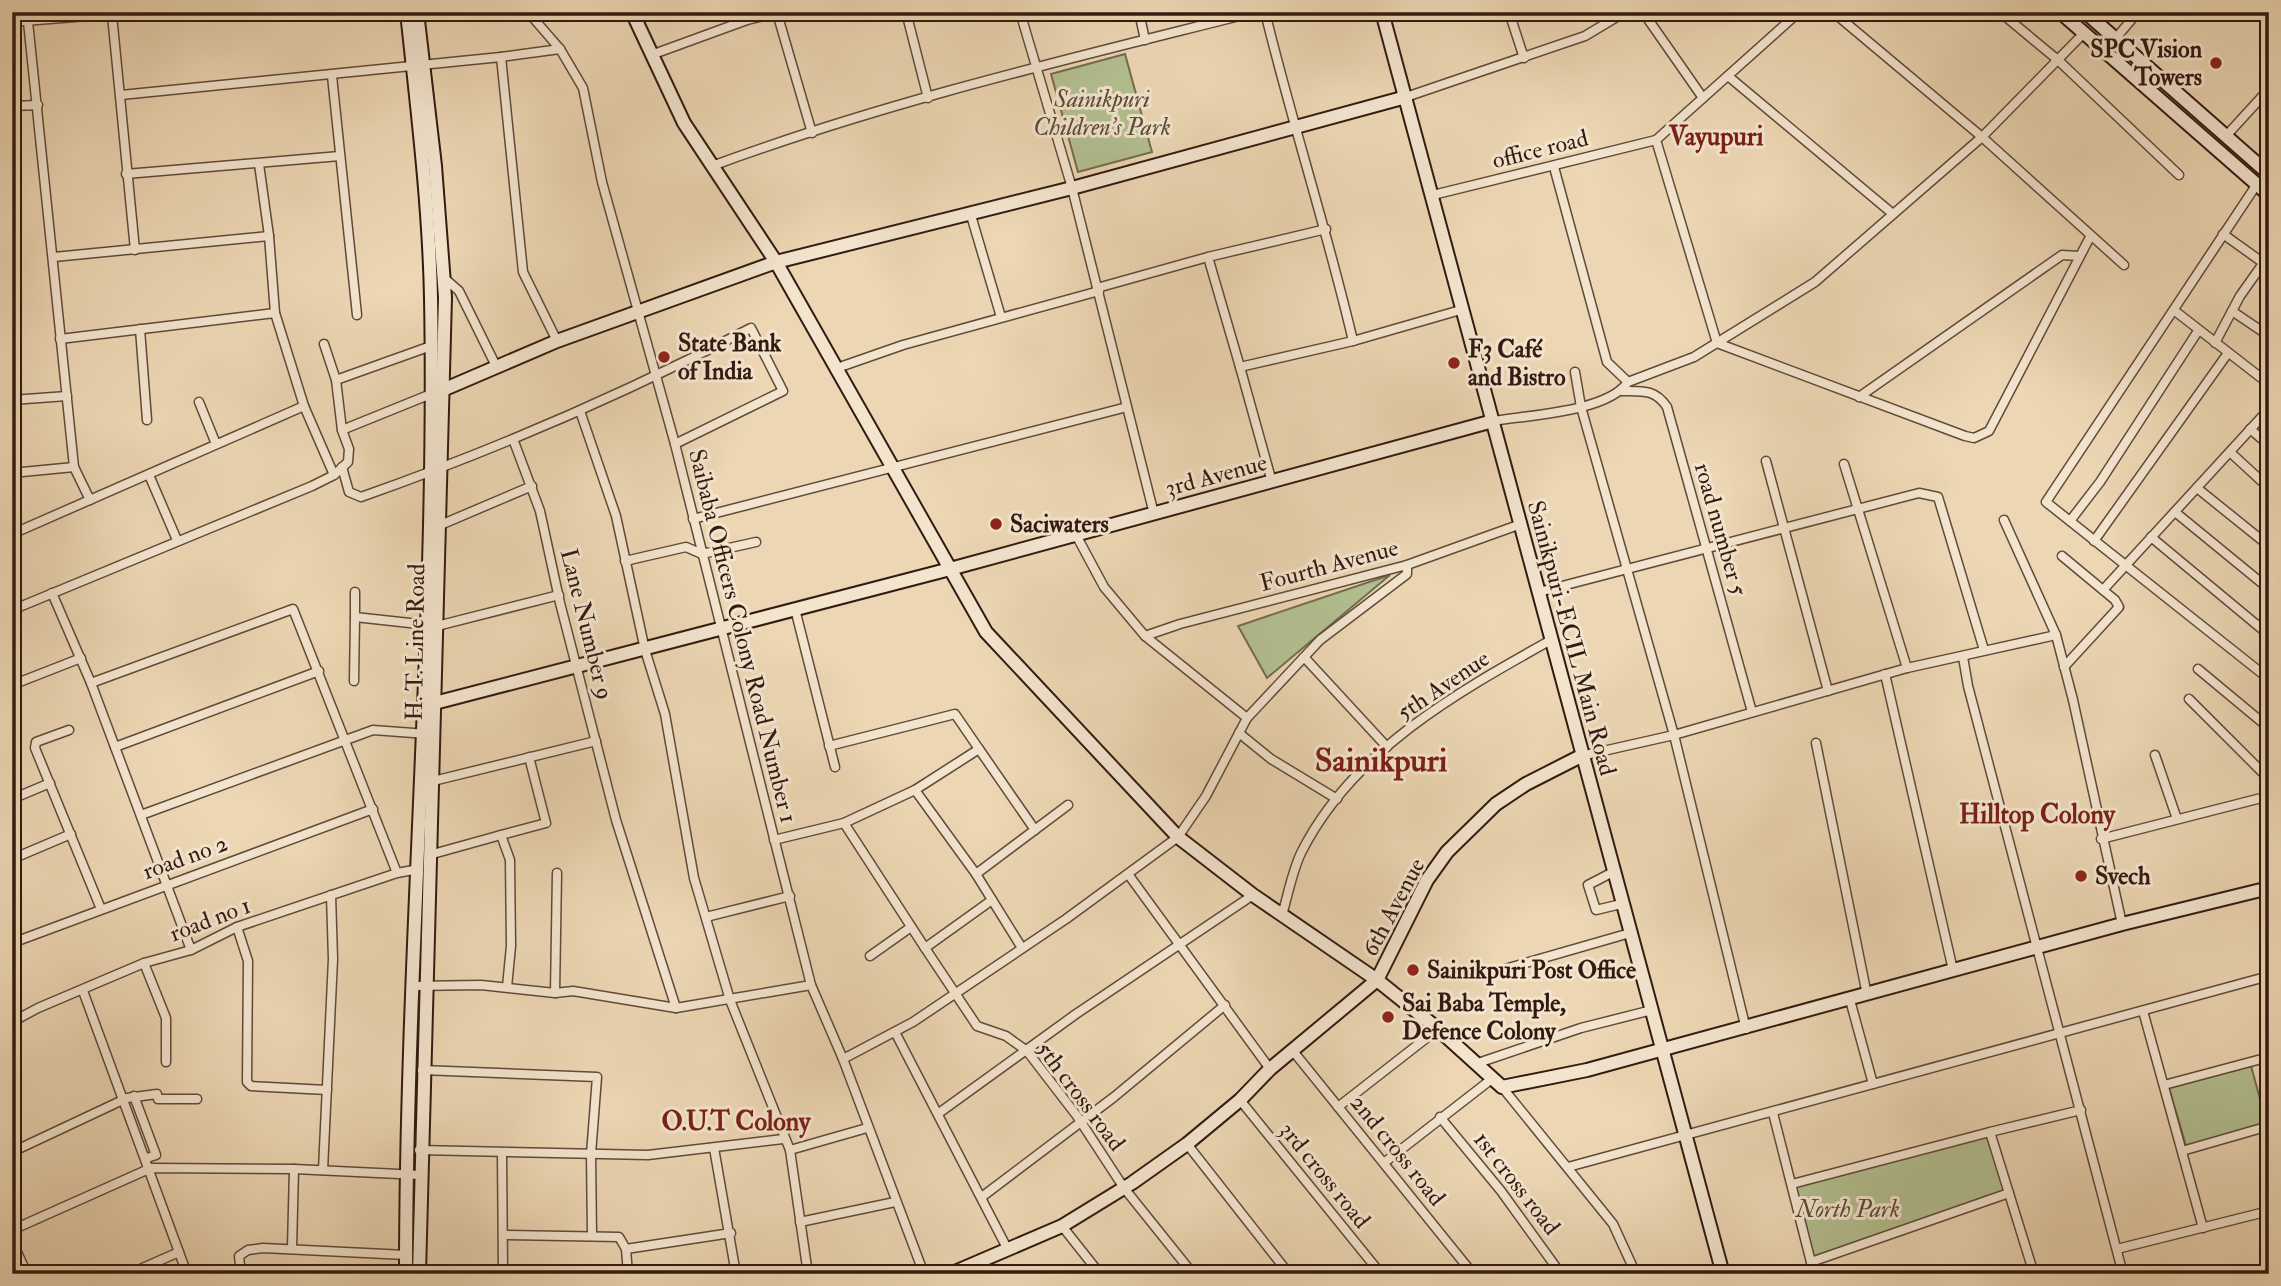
<svg xmlns="http://www.w3.org/2000/svg" width="2281" height="1286" font-family="'IM FELL Double Pica',serif">
<style>
.green{fill:#b3bf90;stroke:#736c50;stroke-width:2}
.lines{fill:none;stroke-linecap:round;stroke-linejoin:round}
.street-casing{stroke:#61493a;stroke-width:11}
.secondary-casing{stroke:#331a11;stroke-width:16}
.street{stroke:#f3e4ce;stroke-width:8}
.secondary{stroke:#f3e4ce;stroke-width:12}
.poi-dot{fill:#8f2418;stroke:#f3e4ce;stroke-width:2.5}
.labels{text-anchor:middle;stroke-width:6;stroke-linejoin:round;paint-order:stroke}
.poi-label{font-size:24px;font-weight:bold;fill:#331a11;stroke:#f3e4ce;text-anchor:start}
.park-label{font-size:24px;font-style:italic;fill:#594c37;stroke:#f3e4ce}
.street-label{font-size:24px;fill:#331a11;stroke:#f3e4ce}
.neighbourhood-label{font-size:26px;font-weight:bold;fill:#7a1f14;stroke:#f3e4ce}
.district-label{font-size:32px;font-weight:bold;fill:#7a1f14;stroke:#f3e4ce}
</style>
<rect width="100%" height="100%" fill="#ecd6b3"/>
<filter id="stains"><feTurbulence type="fractalNoise" baseFrequency=".00286" numOctaves="4"/><feColorMatrix values="0 0 0 0 .2 0 0 0 0 .09 0 0 0 0 .02 0 0 0 .5 -.17"/></filter>
<radialGradient id="worn" r=".72"><stop offset=".6" stop-color="#630" stop-opacity="0"/><stop offset="1" stop-color="#630" stop-opacity=".3"/></radialGradient>
<g class="green">
<polygon points="1125,54 1152,152 1078,172 1051,74"/>
<polygon points="1390,575 1267,678 1238,626"/>
<polygon points="2251,1066 2267,1124 2186,1146 2169,1088"/>
<polygon points="1990,1132 2009,1193 1811,1262 1792,1184"/>
</g>
<g class="lines">
<g class="street-casing">
<g id="street">
<polyline points="27,12 74,467 90,500"/>
<polyline points="528,12 560,49 583,88 602,182 675,444 811,985 843,1059 924,1274"/>
<polyline points="906,12 928,98"/>
<polyline points="1020,12 1072,188 1154,514"/>
<polyline points="1139,12 1145,40"/>
<path d="M1265,12C1292,123 1327,230 1353,341L1240,367L1272,482"/>
<polyline points="1509,12 1524,58"/>
<polyline points="1643,12 1703,98"/>
<polyline points="1799,12 1656,140 1717,343 1965,436 1974,438 1989,431 2090,237"/>
<polyline points="1833,12 1982,137 2124,265"/>
<polyline points="2000,12 2059,61 2179,175"/>
<polyline points="777,13 812,133"/>
<polyline points="112,15 135,250"/>
<polyline points="12,22 137,12"/>
<polyline points="2115,39 2138,12"/>
<polyline points="651,55 747,20 779,12"/>
<polyline points="501,57 560,49"/>
<polyline points="332,76 357,315"/>
<polyline points="1728,76 1893,214"/>
<polyline points="121,95 501,57 523,272 557,341"/>
<polyline points="1406,97 1585,36 1625,12"/>
<polyline points="12,106 38,105"/>
<polyline points="2226,136 2269,89"/>
<polyline points="259,164 269,236 275,313 304,406 334,475"/>
<path d="M712,166C888,101 1073,58 1255,12"/>
<polyline points="1554,167 1607,362 1628,382"/>
<polyline points="126,174 340,156"/>
<polyline points="2257,184 2046,502 2269,679"/>
<polyline points="1433,195 1656,140"/>
<polyline points="970,212 1001,317"/>
<polyline points="2223,234 2269,267"/>
<polyline points="54,257 269,236"/>
<polyline points="443,277 459,291 496,366"/>
<polyline points="1097,288 1208,257"/>
<polyline points="2175,311 2269,384"/>
<polyline points="2232,311 2269,336"/>
<polyline points="140,329 147,420"/>
<polyline points="60,339 275,313"/>
<polyline points="1353,341 1464,309"/>
<polyline points="2215,343 2240,296 2269,255"/>
<polyline points="1240,367 1208,257 1326,229"/>
<polyline points="837,368 903,345 1099,291"/>
<polyline points="1575,372 1581,407 1674,735 1746,1029"/>
<polyline points="336,380 431,346"/>
<path d="M1622,391C1642,391 1655,389 1667,407L1752,712"/>
<polyline points="1859,397 2062,255 2078,256"/>
<polyline points="12,400 67,396"/>
<polyline points="199,402 216,444"/>
<polyline points="580,411 616,516 645,650 665,714 694,878 730,1000 790,1150 808,1274"/>
<path d="M1493,421C1529,415 1607,412 1628,382L1694,357L1815,282L1982,137L2084,33"/>
<polyline points="2250,429 2269,445"/>
<polyline points="342,430 431,394"/>
<polyline points="513,439 540,511 560,603 616,820 676,1008"/>
<polyline points="2231,453 2269,488"/>
<polyline points="1766,461 1828,691"/>
<polyline points="1844,464 1907,668"/>
<path d="M342,467L349,492L361,497C495,450 624,394 751,328L783,391L675,444"/>
<polyline points="12,473 74,467"/>
<polyline points="149,475 177,540"/>
<polyline points="2197,488 2269,546"/>
<polyline points="2175,512 2269,589"/>
<polyline points="693,519 1127,407"/>
<polyline points="2004,520 2056,635 2073,700 2122,924"/>
<polyline points="2070,521 2100,482 2198,331"/>
<polyline points="438,526 532,486"/>
<polyline points="1075,533 1104,587 1145,636 1247,718"/>
<polyline points="12,534 304,406"/>
<polyline points="2151,537 2269,635"/>
<polyline points="2094,541 2228,353"/>
<polyline points="2062,556 2115,600 2119,607 2064,667"/>
<polyline points="625,561 686,547 702,554 756,542"/>
<polyline points="2103,590 2269,409"/>
<polyline points="355,592 355,617 437,626 559,595"/>
<polyline points="1539,592 1919,493 1938,497 1984,650"/>
<polyline points="52,593 91,683 191,950"/>
<polyline points="795,609 835,767"/>
<polyline points="12,610 312,486 334,475 348,462 349,449 342,430 336,380 324,344"/>
<polyline points="1145,636 1180,624 1407,565 1521,524"/>
<polyline points="1304,657 1387,747"/>
<polyline points="1963,657 1968,686 2123,1274"/>
<polyline points="2198,669 2269,728"/>
<polyline points="1885,674 1953,970"/>
<polyline points="354,681 355,617"/>
<polyline points="91,683 293,609 397,873"/>
<polyline points="12,685 81,658"/>
<polyline points="2189,699 2269,779"/>
<polyline points="69,730 36,742 35,748 101,909"/>
<polyline points="1239,733 1271,759 1337,799"/>
<polyline points="1816,743 1867,995"/>
<polyline points="829,746 955,714 979,749"/>
<polyline points="115,747 319,671"/>
<polyline points="2155,755 2177,819"/>
<polyline points="1581,756 1674,735 1907,668 2056,635"/>
<polyline points="429,782 596,741"/>
<polyline points="12,799 50,783"/>
<polyline points="141,815 373,730 427,734"/>
<polyline points="844,823 925,948"/>
<polyline points="2101,839 2269,796"/>
<polyline points="774,840 844,823 915,790"/>
<polyline points="429,855 501,835"/>
<polyline points="12,859 71,834"/>
<polyline points="1613,872 1588,885 1596,910 1621,904"/>
<polyline points="976,874 1068,805"/>
<polyline points="1128,874 1270,1069"/>
<polyline points="992,900 925,948 977,1026 1006,1036 1027,1051 1077,1116 1124,1188 1193,1274"/>
<path d="M1282,915C1288,895 1292,872 1301,853C1352,751 1456,693 1551,640"/>
<polyline points="706,917 790,896"/>
<polyline points="237,927 248,961 247,1082 251,1086 327,1090"/>
<polyline points="12,943 373,809"/>
<polyline points="1022,948 976,874 915,790 979,749 1035,830"/>
<polyline points="870,956 911,927"/>
<polyline points="144,963 166,1018 166,1062"/>
<polyline points="1505,969 1630,933"/>
<polyline points="413,986 481,985 555,993 573,991 676,1008 811,985"/>
<polyline points="507,987 511,946 510,860 501,835 546,823 529,757"/>
<path d="M83,991C117,1085 153,1179 187,1274"/>
<polyline points="555,993 557,873"/>
<polyline points="1850,1000 1873,1084"/>
<polyline points="2143,1011 2203,1228"/>
<polyline points="12,1022 38,1008 144,963 191,950 237,927 397,873 419,869"/>
<polyline points="895,1032 1008,1250"/>
<polyline points="1293,1051 1473,1274"/>
<polyline points="843,1059 913,1022 1066,919 1178,837 1206,796 1247,718 1320,640 1407,574 1407,565"/>
<polyline points="1478,1063 1581,1028 1652,1010"/>
<polyline points="422,1070 597,1077 591,1154 592,1235"/>
<polyline points="2164,1085 2269,1057"/>
<polyline points="1502,1087 1613,1224 1636,1274"/>
<polyline points="134,1096 156,1155 147,1158"/>
<polyline points="1240,1100 1381,1274"/>
<polyline points="1338,1107 1438,1029"/>
<polyline points="939,1113 1076,1014 1253,895"/>
<polyline points="1773,1113 1814,1274"/>
<polyline points="1440,1117 1501,1191 1561,1274"/>
<polyline points="1187,1144 1289,1274"/>
<polyline points="714,1148 736,1274"/>
<polyline points="419,1150 648,1155 783,1139"/>
<polyline points="790,1150 867,1128"/>
<polyline points="2182,1151 2269,1126"/>
<polyline points="12,1152 127,1098 157,1094 158,1099 197,1099"/>
<polyline points="502,1153 503,1274"/>
<polyline points="1385,1162 1493,1078"/>
<polyline points="1568,1167 2269,976"/>
<polyline points="323,1170 333,959 331,895"/>
<polyline points="1792,1184 1990,1132"/>
<polyline points="983,1196 1114,1097 1225,1005"/>
<polyline points="800,1222 895,1202"/>
<polyline points="1062,1226 1100,1274"/>
<polyline points="12,1230 151,1168 294,1169 420,1175"/>
<polyline points="504,1235 619,1237 626,1249 628,1274"/>
<polyline points="12,1241 27,1274"/>
<polyline points="292,1248 294,1169"/>
<polyline points="626,1249 731,1233"/>
<polyline points="2117,1249 2269,1211"/>
<polyline points="1811,1262 2009,1193"/>
<polyline points="129,1274 179,1252"/>
<polyline points="241,1274 239,1256 248,1250 263,1248 406,1255"/>
<polyline points="2021,1274 2033,1270"/>
<polyline points="2034,1274 1990,1132 2081,1110"/>
</g>
</g>
<g class="secondary-casing">
<g id="secondary">
<polyline points="417,12 435,166 445,297 419,1274"/>
<polyline points="632,12 684,123 776,262 986,632 1178,837 1253,895 1377,980 1438,1029 1502,1087 1587,1070 2122,924 2269,888"/>
<polyline points="1382,12 1723,1274"/>
<polyline points="2060,12 2269,195"/>
<polyline points="2085,12 2269,174"/>
<polyline points="438,392 557,341 776,262 1072,188 1406,97"/>
<polyline points="427,705 950,569 1493,421"/>
<path d="M406,1274C406,948 437,623 431,297C429,202 417,107 407,12"/>
<polyline points="950,1274 1062,1226 1132,1183 1187,1144 1240,1100 1270,1069 1377,980 1427,880 1447,852 1496,804 1526,784 1581,756"/>
</g>
</g>
<use href="#street" class="street"/>
<use href="#secondary" class="secondary"/>
</g>
<g class="poi-dot">
<circle cx="2216" cy="63" r="7"/>
<circle cx="664" cy="357" r="7"/>
<circle cx="1454" cy="363" r="7"/>
<circle cx="996" cy="524" r="7"/>
<circle cx="2081" cy="876" r="7"/>
<circle cx="1413" cy="970" r="7"/>
<circle cx="1388" cy="1017" r="7"/>
</g>
<g class="labels">
<g class="poi-label">
<text x="2202" y="57" text-anchor="end">SPC Vision<tspan x="2202" dy="28">Towers</tspan></text>
<text x="678" y="351">State Bank<tspan x="678" dy="28">of India</tspan></text>
<text x="1468" y="357">F3 Café<tspan x="1468" dy="28">and Bistro</tspan></text>
<text x="1010" y="532">Saciwaters</text>
<text x="2095" y="884">Svech</text>
<text x="1427" y="978">Sainikpuri Post Office</text>
<text x="1402" y="1011">Sai Baba Temple,<tspan x="1402" dy="28">Defence Colony</tspan></text>
</g>
<g class="park-label">
<text x="1102" y="107">Sainikpuri<tspan x="1102" dy="28">Children's Park</tspan></text>
<text x="1848" y="1217">North Park</text>
</g>
<g class="street-label">
<text transform="translate(1540 149) rotate(-14)" y="8">office road</text>
<text transform="translate(1216 475) rotate(-15)" y="8">3rd Avenue</text>
<text transform="translate(1721 529) rotate(74)" y="8">road number 5</text>
<text transform="translate(1329 565) rotate(-15)" y="8">Fourth Avenue</text>
<text transform="translate(587 624) rotate(76)" y="8">Lane Number 9</text>
<text transform="translate(743 636) rotate(76)" y="8">Saibaba Officers Colony Road Number 1</text>
<text transform="translate(1572 638) rotate(75)" y="8">Sainikpuri-ECIL Main Road</text>
<text transform="translate(415 642) rotate(-89)" y="8">H. T. Line Road</text>
<text transform="translate(1443 685) rotate(-34)" y="8">5th Avenue</text>
<text transform="translate(185 857) rotate(-20)" y="8">road no 2</text>
<text transform="translate(1393 907) rotate(-62)" y="8">6th Avenue</text>
<text transform="translate(210 919) rotate(-21)" y="8">road no 1</text>
<text transform="translate(1081 1096) rotate(53)" y="8">5th cross road</text>
<text transform="translate(1398 1150) rotate(51)" y="8">2nd cross road</text>
<text transform="translate(1325 1175) rotate(51)" y="8">3rd cross road</text>
<text transform="translate(1517 1183) rotate(52)" y="8">1st cross road</text>
</g>
<g class="neighbourhood-label">
<text x="1716" y="145">Vayupuri</text>
<text x="2037" y="823">Hilltop Colony</text>
<text x="736" y="1130">O.U.T Colony</text>
</g>
<g class="district-label">
<text x="1381" y="771">Sainikpuri</text>
</g>
</g>
<rect width="2281" height="1286" fill="none" stroke="#ecd6b3" stroke-width="42"/>
<rect x="14" y="14" width="2253" height="1258" fill="none" stroke="#331a11" stroke-width="3.5"/>
<rect x="21" y="21" width="2239" height="1244" fill="none" stroke="#331a11" stroke-width="2"/>
<rect width="100%" height="100%" filter="url(#stains)"/>
<rect width="100%" height="100%" fill="url(#worn)"/>
</svg>
